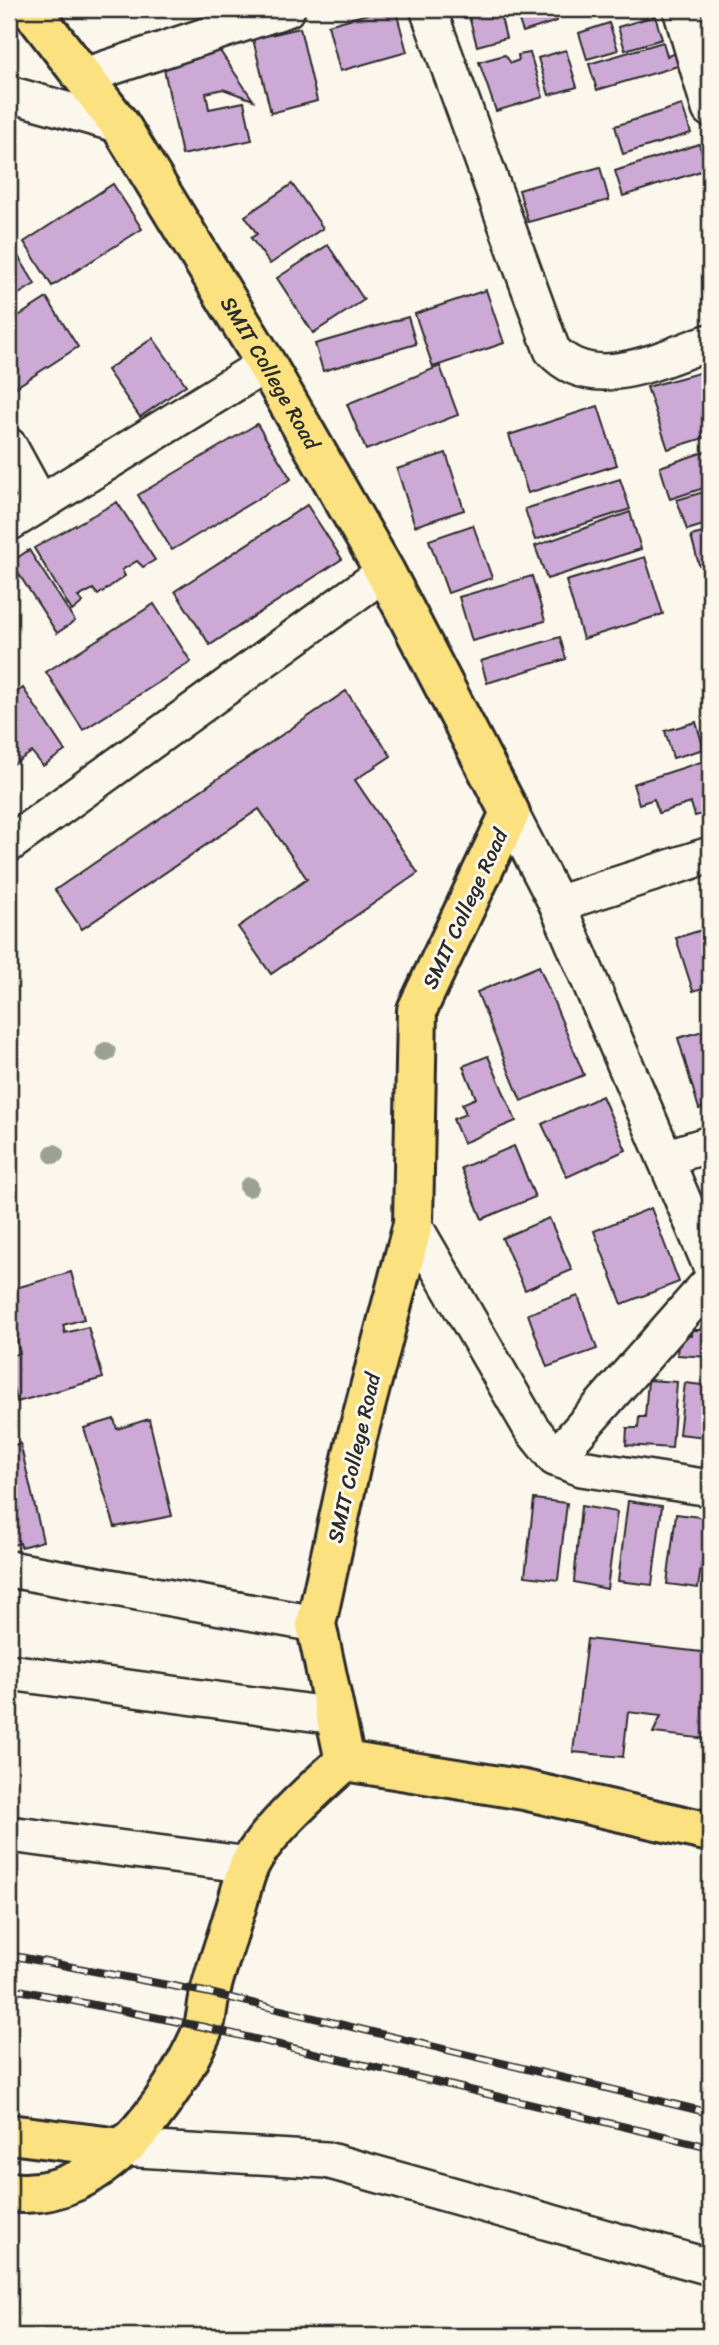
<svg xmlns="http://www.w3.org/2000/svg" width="719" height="2345" font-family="Sriracha,sans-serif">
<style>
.building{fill:#cdaad5;stroke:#2b2b2b;stroke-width:2}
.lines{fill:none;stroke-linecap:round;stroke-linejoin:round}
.minor-casing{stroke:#2b2b2b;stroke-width:40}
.major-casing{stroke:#2b2b2b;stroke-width:44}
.minor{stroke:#fbf7ec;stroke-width:35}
.major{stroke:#fbe180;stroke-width:38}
.rail-casing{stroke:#2b2b2b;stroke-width:8}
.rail{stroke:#fbf7ec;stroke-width:5;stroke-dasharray:16;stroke-linecap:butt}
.tree{fill:#9ba295}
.labels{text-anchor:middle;stroke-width:6;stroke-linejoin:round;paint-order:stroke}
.street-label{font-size:21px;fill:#2b2b2b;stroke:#fbf7ec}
</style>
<rect width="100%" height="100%" fill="#fbf7ec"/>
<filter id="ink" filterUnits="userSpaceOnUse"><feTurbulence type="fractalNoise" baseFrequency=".0143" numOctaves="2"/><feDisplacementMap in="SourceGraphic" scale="14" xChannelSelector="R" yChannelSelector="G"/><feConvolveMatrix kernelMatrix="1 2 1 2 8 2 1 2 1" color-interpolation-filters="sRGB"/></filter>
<g filter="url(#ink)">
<g class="building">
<polygon points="385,9 404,9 405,13 397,15 407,52 340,71 328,25"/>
<polygon points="467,9 499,9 506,38 477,46"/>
<polygon points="515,9 553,9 557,21 523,32"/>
<polygon points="655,16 662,39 625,50 618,27"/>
<polygon points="609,23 618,50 587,59 579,33"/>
<polygon points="300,28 317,101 271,113 253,39"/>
<polygon points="663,42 667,56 684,51 688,63 597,90 589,64"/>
<polygon points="566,50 577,87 549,95 538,58"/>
<polygon points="220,51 253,100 223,89 206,93 209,109 244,102 252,140 182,155 163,64"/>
<polygon points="530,53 543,97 496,111 479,62 505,55 511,63 519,60 518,55"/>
<polygon points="682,105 691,133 623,154 615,126"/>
<polygon points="699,144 707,169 623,196 615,171"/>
<polygon points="600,167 609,200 528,222 519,190"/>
<polygon points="113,184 142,229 52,286 24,242"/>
<polygon points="292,184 323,228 270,264 251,238 257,234 245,216"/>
<polygon points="9,241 35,284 9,300"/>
<polygon points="328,245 364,300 313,333 277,278"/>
<polygon points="486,290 504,343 433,367 415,314"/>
<polygon points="47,298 78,347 16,387 9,375 9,322"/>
<polygon points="408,317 416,344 323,371 315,344"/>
<polygon points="153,338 186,385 140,417 107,370"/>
<polygon points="440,366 458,415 366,450 347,404"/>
<polygon points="710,370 710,436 668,449 647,387"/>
<polygon points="598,406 617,465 528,493 509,435"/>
<polygon points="257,424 291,479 172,550 138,495"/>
<polygon points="710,450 710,486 670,499 660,467"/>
<polygon points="446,453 464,510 415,526 397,469"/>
<polygon points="620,479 630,509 535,540 525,509"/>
<polygon points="710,490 710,523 687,530 677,500"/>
<polygon points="117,502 155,560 143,567 137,561 122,570 125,576 98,595 93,589 78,597 83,602 72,611 34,548"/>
<polygon points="307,505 342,559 210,645 175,591"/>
<polygon points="630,512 641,549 547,579 535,546"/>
<polygon points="473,525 492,578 448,593 429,540"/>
<polygon points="710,531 710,562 699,565 691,536"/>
<polygon points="29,550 75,621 57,633 11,562"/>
<polygon points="645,557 663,614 583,639 566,581"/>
<polygon points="710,565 710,592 703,567"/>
<polygon points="532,576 545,621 472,641 459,597"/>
<polygon points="154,604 191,662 83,730 46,672"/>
<polygon points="560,637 566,659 487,683 481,661"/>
<polygon points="23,688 65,751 43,766 32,752 9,767 9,698"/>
<polygon points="346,691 391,756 355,780 418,873 271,974 238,927 307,879 259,809 82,929 55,890"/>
<polygon points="696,722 704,749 673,758 665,731"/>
<polygon points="707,760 710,770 710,812 695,816 691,803 659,813 654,799 639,804 633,784"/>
<polygon points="705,929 710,945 710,986 693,991 676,938"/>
<polygon points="539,966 584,1075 521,1101 477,992"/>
<polygon points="710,1029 710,1106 699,1109 678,1038"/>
<polygon points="488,1056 516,1121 463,1143 453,1119 466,1114 462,1104 476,1098 463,1066"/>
<polygon points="602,1096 626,1150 567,1177 542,1124"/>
<polygon points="514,1146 535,1197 482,1219 461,1168"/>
<polygon points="651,1208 679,1282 622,1304 594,1231"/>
<polygon points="549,1218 572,1270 525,1290 502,1238"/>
<polygon points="71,1272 84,1319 63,1325 65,1333 88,1327 103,1378 17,1402 9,1373 9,1356 20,1353 15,1335 9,1337 9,1290"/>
<polygon points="578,1296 597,1349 547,1367 528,1314"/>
<polygon points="707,1310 710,1311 710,1357 677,1355 679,1335 691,1336 691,1330 700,1330"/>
<polygon points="648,1380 677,1382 672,1448 626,1445 627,1428 638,1428 639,1417 645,1417"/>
<polygon points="685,1383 710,1386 706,1437 679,1434"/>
<polygon points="114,1419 117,1429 149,1419 172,1516 115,1527 84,1428"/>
<polygon points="20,1443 43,1541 21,1547 20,1543 9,1546 9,1447"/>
<polygon points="534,1499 567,1503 558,1580 525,1576"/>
<polygon points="628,1501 662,1506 652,1585 618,1581"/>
<polygon points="581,1506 617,1512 607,1589 574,1582"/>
<polygon points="676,1514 708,1518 698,1588 667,1584"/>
<polygon points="587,1639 710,1653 710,1717 707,1739 653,1733 661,1716 628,1712 623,1757 573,1752"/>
</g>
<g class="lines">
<g class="minor-casing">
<g id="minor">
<path d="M428,9L552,350C593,396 661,358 710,342"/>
<polyline points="681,9 710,109"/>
<polyline points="84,76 287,9"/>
<polyline points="9,94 120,125"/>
<polyline points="9,446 40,503"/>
<polyline points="9,523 266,364"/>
<polyline points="510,813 557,904 710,855"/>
<polyline points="9,844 385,572"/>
<polyline points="557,904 710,1264"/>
<polyline points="665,1158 710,1144"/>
<polyline points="413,1224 531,1428 555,1458 581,1468 710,1488"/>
<polyline points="555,1458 710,1282"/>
<polyline points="9,1569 316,1624"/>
<polyline points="9,1672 335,1716"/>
<polyline points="9,1834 250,1865"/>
<polyline points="121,2148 326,2160 710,2267"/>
</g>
</g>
<g class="major-casing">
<g id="major">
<path id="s1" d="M31,9L120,125L266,364L385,572L510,813L417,1010L413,1224L355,1445L316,1624L345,1761"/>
<polyline points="9,2134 121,2148"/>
<path d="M9,2192C101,2204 171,2103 203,2029C207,2018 207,2005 210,1993C216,1968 226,1942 233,1917C239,1901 242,1882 249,1866C264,1833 317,1787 345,1761L524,1790L710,1832"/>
</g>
</g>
<use href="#minor" class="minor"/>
<use href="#major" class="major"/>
<g class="rail-casing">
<g id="rail">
<polyline points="9,1955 210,1993 710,2113"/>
<polyline points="9,1988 204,2027 710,2147"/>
</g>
</g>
<use href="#rail" class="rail"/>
</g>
<g class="tree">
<circle cx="106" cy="1052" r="10"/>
<circle cx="54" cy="1154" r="10"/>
<circle cx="249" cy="1187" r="10"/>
</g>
</g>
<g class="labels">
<g class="street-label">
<text dy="7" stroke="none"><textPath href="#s1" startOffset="436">SMIT College Road</textPath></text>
<text transform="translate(465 909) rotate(-65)" y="7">SMIT College Road</text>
<text transform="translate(354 1458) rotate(-77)" y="7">SMIT College Road</text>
</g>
</g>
<rect width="719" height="2345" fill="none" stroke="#fbf7ec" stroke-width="35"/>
<rect x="18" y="18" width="684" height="2310" fill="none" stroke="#2b2b2b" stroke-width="2.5" filter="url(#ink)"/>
</svg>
